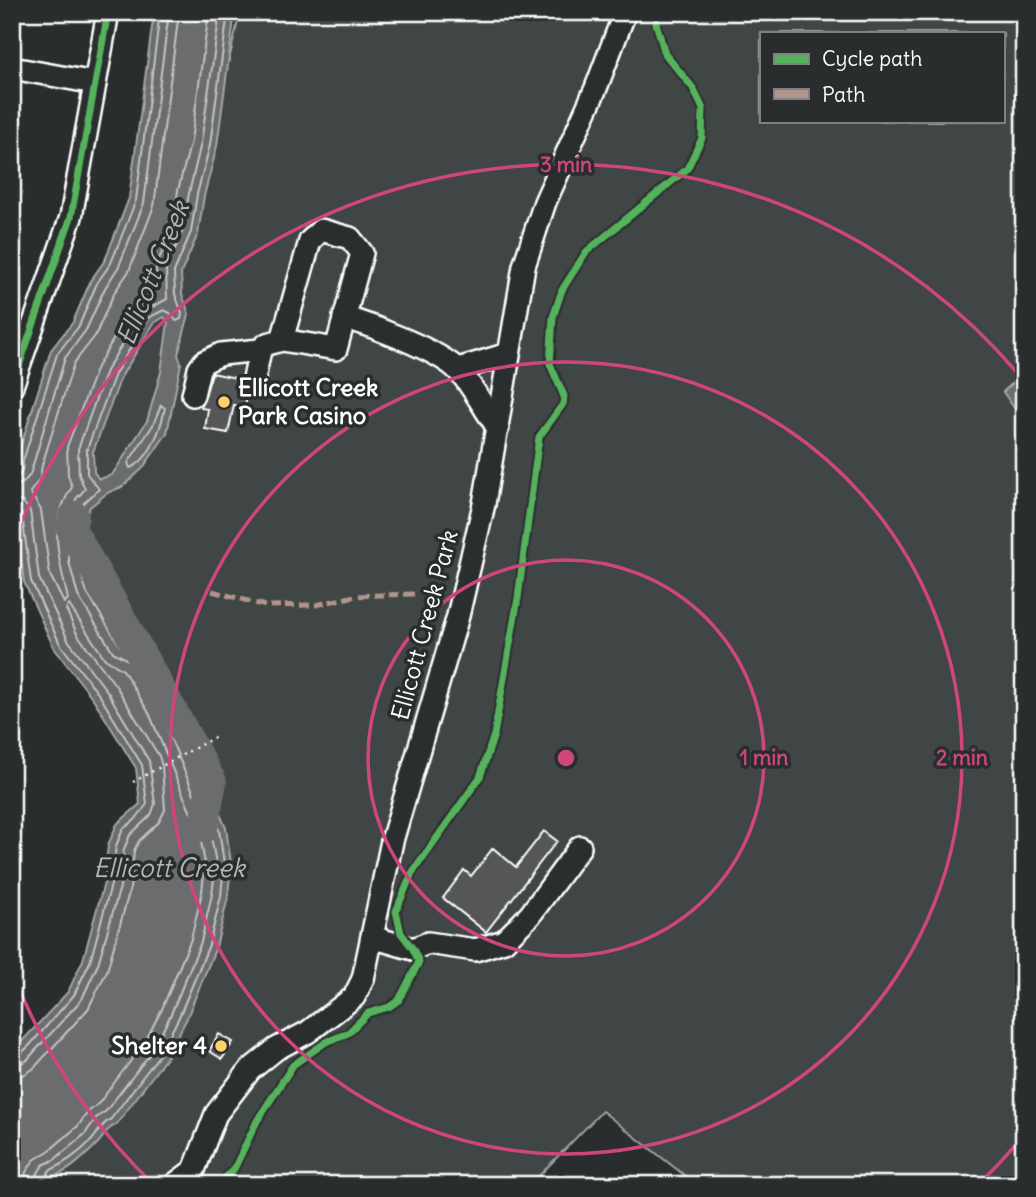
<svg xmlns="http://www.w3.org/2000/svg" width="1036" height="1197" font-family="Delius,sans-serif">
<style>
.green{fill:#414445;stroke:#a0a2a2;stroke-width:2;fill-rule:evenodd}
.water{fill:#6a6c6d;stroke:#a6a7a7;stroke-width:2;fill-rule:evenodd}
.lines{fill:none;stroke-linecap:round;stroke-linejoin:round}
.shore{stroke:#c3c4c5;stroke-width:2}
.river{stroke:#6a6c6d;stroke-width:30}
.building{fill:#555758;stroke:#fff;stroke-width:2}
.minor-casing{stroke:#fff;stroke-width:26}
.path{stroke:#fff;stroke-width:2.5;stroke-dasharray:2 5;stroke-linecap:butt}
.minor{stroke:#2a2d2e;stroke-width:21}
.quiet{stroke:#b2968c;stroke-width:5;stroke-dasharray:10 5;stroke-linecap:butt}
.cycleway-casing{stroke:#2a2d2e;stroke-width:11}
.cycleway{stroke:#56b35d;stroke-width:7}
.ring{fill:none;stroke:#ce467c;stroke-width:3.5}
.poi-dot{fill:#ffd166;stroke:#2a2d2e;stroke-width:2.5}
.labels{text-anchor:middle;stroke-width:7;stroke-linejoin:round;paint-order:stroke}
.poi-label{font-size:24px;font-weight:bold;fill:#fff;stroke:#2a2d2e;text-anchor:start}
.street-label{font-size:24px;fill:#fff;stroke:#2a2d2e}
.water-label{font-size:26px;font-style:italic;fill:#b4b6b6;stroke:#2a2d2e}
.centre{fill:#ce467c;stroke:#2a2d2e;stroke-width:3.5}
.ring-label{font-size:21px;text-anchor:middle;font-weight:bold;fill:#ce467c;stroke:#2a2d2e;stroke-width:7;stroke-linejoin:round;paint-order:stroke}
</style>
<rect width="100%" height="100%" fill="#2a2d2e"/>
<filter id="ink" filterUnits="userSpaceOnUse"><feTurbulence type="fractalNoise" baseFrequency=".0143" numOctaves="2"/><feDisplacementMap in="SourceGraphic" scale="14" xChannelSelector="R" yChannelSelector="G"/><feConvolveMatrix kernelMatrix="1 2 1 2 8 2 1 2 1" color-interpolation-filters="sRGB"/></filter>
<g filter="url(#ink)">
<path class="green" d="M240,12H1024V1185H697L602,1111L530,1185H12V1134L174,991L212,782L71,528L133,307L214,126ZM761,33H1003V121H761Z"/>
<g class="water">
<path d="M154,12H235L217,146L204,196L198,234L181,273L182,294L189,314L178,355L181,363L167,433L142,469L122,487L107,493L90,507L84,520V560L94,592L125,642L140,648L172,701L226,828L231,863L228,897L216,947L186,1020L166,1058L116,1125C105,1129 104,1138 96,1145C85,1156 69,1172 54,1176L48,1185H12V1052L68,992L83,960L104,883L108,845L117,824L140,804L136,768L94,700L54,648L24,582L14,502L16,461L51,350L73,322L91,280L105,260L129,198ZM164,317L168,323L161,372L147,421L112,475L99,479L94,472L93,452L121,377L154,323Z"/>
<polygon points="1024,373 1024,422 1003,392"/>
</g>
<g class="lines">
<g class="shore">
<path d="M179,12L154,206L129,271L114,293L95,336L74,363L42,465L40,479L30,492L41,510L50,575L64,603L68,599C59,559 47,525 72,487L68,475L67,447L97,367L133,306L156,291V266L173,227L178,190L191,141L209,12"/>
<path d="M161,405L165,408C161,428 150,461 130,468L128,463L153,425Z"/>
<polyline points="12,477 19,476 22,471 23,461 57,354 79,326 97,283 111,263 136,200 160,12"/>
<polyline points="12,486 23,483 30,475 65,358 86,330 105,288 119,266 144,203 169,12"/>
<polyline points="12,500 23,502 30,511 39,578 68,640 107,691 149,761 155,804 151,815 130,835 124,849 120,887 98,964 82,999 26,1061 12,1066"/>
<polyline points="12,509 18,510 22,515 31,581 60,644 100,696 142,765 147,804 135,820 123,829 116,846 111,885 90,962 74,995 29,1046 19,1055 12,1057"/>
<polyline points="12,1076 23,1075 33,1069 88,1009 107,971 130,889 134,851 139,841 159,822 165,810 162,766 159,756 116,686 77,634 66,609 69,605 105,659 123,670 149,713 200,835 205,864 202,892 191,939 162,1009 144,1043 99,1103 88,1112 78,1126 50,1150 34,1160 26,1172 24,1185"/>
<polyline points="34,1185 36,1176 43,1165 54,1160 85,1134 96,1118 106,1111 153,1050 171,1014 201,942 212,894 216,863 210,832 158,708 130,661 113,652 78,596 69,562 68,520 76,499 85,489 79,475 78,449 106,371 141,313 167,299 166,270 183,230 189,193 201,143 220,12"/>
<path d="M43,1185L49,1171C64,1164 80,1152 92,1140C99,1132 101,1124 111,1119L160,1054L179,1017L209,945L221,896L224,863L219,830L166,704L136,654L120,646L87,593L77,561V519L84,503L99,489L87,474V449L115,374L148,318L164,310L170,313L176,321L181,319L182,313L175,294L174,272L191,232L197,194L210,145L228,12"/>
</g>
<polyline class="river" points="74,516 71,528 212,782 203,828"/>
</g>
<g class="building">
<polygon points="212,373 241,379 242,384 248,390 245,407 234,405 228,433 205,429 208,409 201,408"/>
<polygon points="544,831 557,841 486,932 443,898 464,870 471,876 493,848 516,867"/>
<polygon points="219,1034 233,1042 222,1059 209,1051"/>
</g>
<g class="lines">
<g class="minor-casing">
<g id="minor">
<polyline points="12,68 95,83"/>
<path d="M344,317C372,326 438,350 458,370C471,383 486,412 498,428"/>
<polyline points="458,369 508,354"/>
<polyline points="254,379 260,350"/>
<polyline points="12,386 71,217 108,12"/>
<polyline points="193,395 199,369 204,362 221,354 260,350 267,344 282,340 336,349 362,253 350,238 321,230 310,241 282,340"/>
<polyline points="372,937 413,949 428,943 475,950 504,941 530,915 580,847"/>
<polyline points="174,1185 194,1170 216,1114 250,1070 276,1049 308,1032 354,997 363,979 392,841 458,616 484,504 524,266 545,202 596,88 625,12"/>
</g>
</g>
<polyline class="path" points="133,782 215,737"/>
<use href="#minor" class="minor"/>
<polyline class="quiet" points="212,591 266,606 316,605 355,596 415,594"/>
<g class="cycleway-casing">
<g id="cycleway">
<polyline points="12,386 71,217 108,12"/>
<polyline points="218,1185 234,1169 257,1121 293,1065 326,1042 348,1033 368,1013 389,1007 399,1000 419,962 413,949 401,933 396,911 412,873 480,777 494,735 518,598 539,437 563,404 564,396 550,364 553,317 562,290 586,252 687,169 702,138 703,109 693,88 665,54 656,23 658,12"/>
</g>
</g>
<use href="#cycleway" class="cycleway"/>
</g>
</g>
<g class="ring">
<circle cx="566" cy="758" r="198"/>
<circle cx="566" cy="758" r="396"/>
<path d="M1024 1135A593 593 0 0 1 978 1185M154 1185A593 593 0 0 1 12 971M12 545A593 593 0 0 1 1024 381"/>
</g>
<g class="poi-dot">
<circle cx="224" cy="402" r="7"/>
<circle cx="221" cy="1046" r="7"/>
</g>
<g class="labels">
<g class="poi-label">
<text x="238" y="396">Ellicott Creek<tspan x="238" dy="28">Park Casino</tspan></text>
<text x="207" y="1054" text-anchor="end">Shelter 4</text>
</g>
<g class="street-label">
<text transform="translate(425 625) rotate(-75)" y="8">Ellicott Creek Park</text>
</g>
<g class="water-label">
<text transform="translate(153 273) rotate(-68)" y="9">Ellicott Creek</text>
<text x="169" y="877">Ellicott Creek</text>
</g>
</g>
<circle cx="566" cy="758" r="10" class="centre"/>
<g class="ring-label">
<text x="566" y="172">3 min</text>
<text x="764" y="765">1 min</text>
<text x="962" y="765">2 min</text>
</g>
<rect width="1036" height="1197" fill="none" stroke="#2a2d2e" stroke-width="42"/>
<rect x="21" y="21" width="994" height="1155" fill="none" stroke="#fff" stroke-width="2.5" filter="url(#ink)"/>
<rect x="760" y="32" width="245" height="91" fill="#2a2d2e" stroke="#7f8182" stroke-width="2"/>
<rect x="774" y="54" width="35" height="10" fill="#56b35d" stroke="#7f8182" stroke-width="2"/>
<text x="822" y="66" font-size="21" fill="#ffffff">Cycle path</text>
<rect x="774" y="89" width="35" height="10" fill="#b2968c" stroke="#7f8182" stroke-width="2"/>
<text x="822" y="102" font-size="21" fill="#ffffff">Path</text>
</svg>
